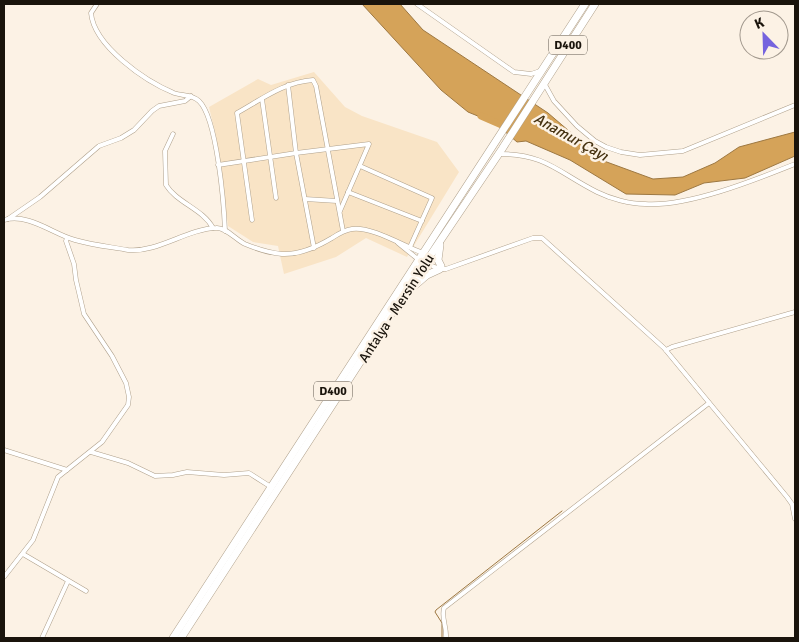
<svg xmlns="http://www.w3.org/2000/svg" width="799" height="642" font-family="Signika,sans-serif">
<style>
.built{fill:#f9e4c6}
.water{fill:#d5a359;stroke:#9d7842}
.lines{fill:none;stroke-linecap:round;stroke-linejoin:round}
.stream{stroke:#9d7842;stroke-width:1}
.river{stroke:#d5a359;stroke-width:7}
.street-casing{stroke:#afa08b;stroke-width:5}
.highway-casing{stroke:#afa08b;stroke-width:8}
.street{stroke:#fff;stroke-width:4}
.highway{stroke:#fff;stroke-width:7}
.labels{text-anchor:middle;stroke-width:5;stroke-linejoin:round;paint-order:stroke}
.shield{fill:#fcf2e5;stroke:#5e574d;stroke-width:1}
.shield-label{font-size:12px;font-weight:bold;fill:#1a140c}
.street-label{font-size:14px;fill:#1a140c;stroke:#fcf2e5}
.water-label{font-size:15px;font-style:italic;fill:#473312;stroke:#fcf2e5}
</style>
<rect width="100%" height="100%" fill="#fcf2e5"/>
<polygon class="built" points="314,72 345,107 362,116 437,142 459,172 407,257 366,238 336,257 284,274 278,246 253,242 228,226 216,136 209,107 258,79 271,85"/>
<polygon class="water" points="362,4 400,4 423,30 548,113 604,161 653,179 683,177 715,163 739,147 795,132 795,156 745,178 704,183 675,195 626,194 570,160 526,141 517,142 495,123 468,112 441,90"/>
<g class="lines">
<polyline class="stream" points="442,638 442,623 435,612 436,610 562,511"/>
<polyline class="river" points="481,116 504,126"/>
<g class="street-casing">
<g id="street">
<path d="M97,4L91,13C94,46 145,81 174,93C182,96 192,94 199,101C217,118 224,204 225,231"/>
<polyline points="417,4 514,72 531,74 540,71"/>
<polyline points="544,83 554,101 577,126 595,141 606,147 621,152 640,155 683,151 795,105"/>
<polyline points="288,85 296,153 314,248"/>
<polyline points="262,99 276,198"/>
<path d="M173,134L165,151L166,185C177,203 203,209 213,228"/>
<path d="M500,154C546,154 559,173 597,192C611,199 630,204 645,204C688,207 755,180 795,164"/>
<polyline points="218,165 296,153 369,144 340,211"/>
<polyline points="360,166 432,198 410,247"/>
<polyline points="348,192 422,221"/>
<polyline points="305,199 337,201"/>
<polyline points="8,219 40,197 99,146 121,138 134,130 152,111 159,106 185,101 191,96"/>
<path d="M4,220C29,213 53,234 75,240C92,245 111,247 128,250C157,253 187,229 216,228C226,227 236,240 245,244C257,249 269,253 282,254C300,255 317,247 332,238C338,234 345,230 352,229C372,226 405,247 423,253"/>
<path d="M252,220L237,113C262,99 284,82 313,80L316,86L343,231"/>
<polyline points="398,243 419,260"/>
<polyline points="425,263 440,269 446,269 533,238 542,238 664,348 787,497 792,504 795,519"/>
<polyline points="666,350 672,347 795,312"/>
<polyline points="4,450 67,470"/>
<polyline points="91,452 128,463 155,476 173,475 187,472 224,475 249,473 271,487"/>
<polyline points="23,554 86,591"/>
<polyline points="4,577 33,540 58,477 102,442 128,405 129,397 126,383 112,356 84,314 76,280 74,264 66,241 67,238"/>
<polyline points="42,638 68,581"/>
<path d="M446,638C447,627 441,618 444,608L709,403"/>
</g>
</g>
<g class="highway-casing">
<g id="highway">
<polyline points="440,245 438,260 441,266"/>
<polyline points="413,287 427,275 440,269"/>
<polyline points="173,638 585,4"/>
<polyline points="181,638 403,296 502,149 595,4"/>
</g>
</g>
<use href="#street" class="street"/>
<use href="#highway" class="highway"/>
</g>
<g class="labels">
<g class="shield">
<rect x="549" y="35.5" width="38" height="19" rx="4"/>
<rect x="314" y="381.5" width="38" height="19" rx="4"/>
</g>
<g class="shield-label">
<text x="568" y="49">D400</text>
<text x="333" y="395">D400</text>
</g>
<g class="street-label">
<text transform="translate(396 308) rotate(-57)" y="5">Antalya - Mersin Yolu</text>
</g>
<g class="water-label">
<text transform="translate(571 137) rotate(29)" y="5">Anamur Çayı</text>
</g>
</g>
<rect width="799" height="642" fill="none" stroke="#1a140c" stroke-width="10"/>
<g transform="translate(764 35) rotate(337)"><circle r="24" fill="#fcf2e5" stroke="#a2998e"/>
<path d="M0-4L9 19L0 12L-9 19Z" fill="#7563de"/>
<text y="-8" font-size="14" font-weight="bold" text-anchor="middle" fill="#1a140c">K</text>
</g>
</svg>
